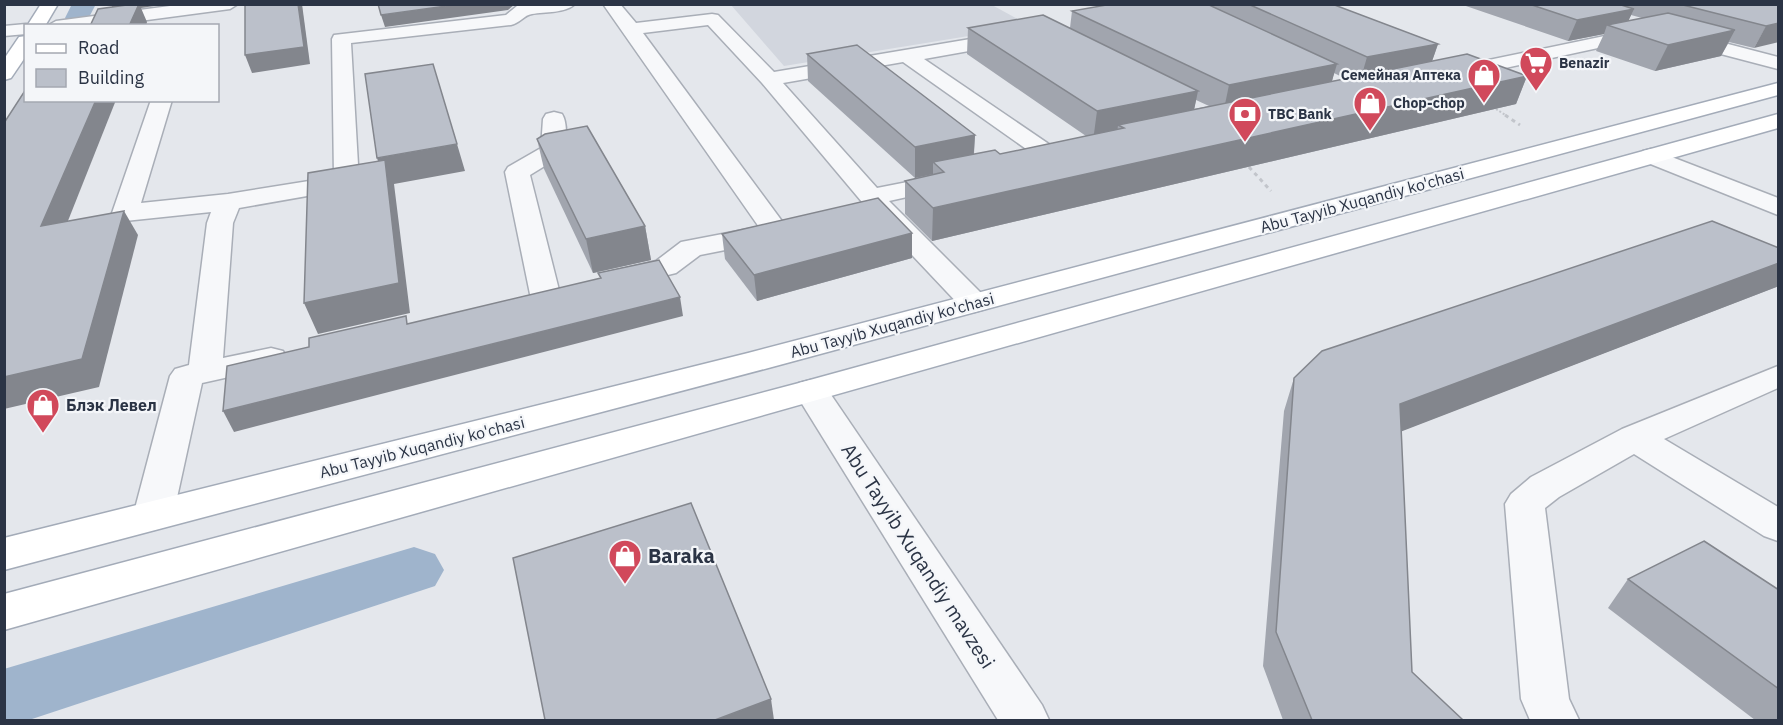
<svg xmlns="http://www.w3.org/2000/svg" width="1783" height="725" font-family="'IBM Plex Sans',sans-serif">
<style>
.built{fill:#d2d6de}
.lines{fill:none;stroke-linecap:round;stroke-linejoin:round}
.canal{fill:#9fb4cc;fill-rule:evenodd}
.minor-casing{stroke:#a9aeb7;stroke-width:3}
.major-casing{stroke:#a3abb8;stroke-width:3}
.path-far1{stroke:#c2c5cb;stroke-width:2;stroke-dasharray:2 2;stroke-linecap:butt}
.path{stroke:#c2c5cb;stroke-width:3;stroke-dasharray:4 4;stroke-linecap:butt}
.minor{fill:#f7f8fa;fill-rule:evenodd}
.major{fill:#fff;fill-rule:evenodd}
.wall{fill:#a1a5ae;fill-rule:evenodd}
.shaded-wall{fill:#83868d}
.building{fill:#bbc0ca;stroke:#83868d;stroke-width:1.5}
.labels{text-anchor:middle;stroke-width:4.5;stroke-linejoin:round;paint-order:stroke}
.far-poi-label{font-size:14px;font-weight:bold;fill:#2b3445;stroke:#f4f6f9;text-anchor:start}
.street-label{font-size:16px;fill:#2b3445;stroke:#f4f6f9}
.poi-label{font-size:16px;font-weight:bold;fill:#2b3445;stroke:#f4f6f9;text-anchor:start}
.near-poi-label{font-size:20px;font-weight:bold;fill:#2b3445;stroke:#f4f6f9;text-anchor:start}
.near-street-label{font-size:20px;fill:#2b3445;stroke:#f4f6f9}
</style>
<rect width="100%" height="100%" fill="#e4e7ec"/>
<polygon class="built" points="731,5 992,5 1030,26 784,66"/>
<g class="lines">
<g class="canal">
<polygon points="72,4 96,4 86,23 77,25 68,23 65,18"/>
<polygon points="414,547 435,554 444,570 435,586 29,720 4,720 4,669"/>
</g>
<g class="minor-casing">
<g id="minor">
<polygon points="185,4 238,4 230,9 102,26 47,26 56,21"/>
<path d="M525,4H575C566,13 545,12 532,14C524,15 520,23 511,25L351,43L359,182L356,187L347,189L239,208L233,223L223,358L271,348L283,351L287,358L283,365L202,383L173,516L167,526L153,530L139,526L133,516L170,376L175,369L189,365L207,223L211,212L125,221L116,219L112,213L151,100H172L141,203L228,194L334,177L332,39L334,35L506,15L517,6Z"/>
<polygon points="603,4 620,4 636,23 712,14 718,15 774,72 1012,32 1019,34 1021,38 1019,42 924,59 1062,153 1066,158 1062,163 1054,165 1046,163 903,62 783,83 877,188 948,174 957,176 960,181 957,186 889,201 985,297 989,303 985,309 974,312 963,309 862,202 762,83 708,25 643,33 790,232 786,238 700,255 676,273 619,287 609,284 604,278 609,272 656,261 681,242 759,227"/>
<polygon points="26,24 33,26 26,26 26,34 4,36 4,26"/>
<polygon points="1643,28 1649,29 1652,33 1649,37 1450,80 1443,78 1440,74 1443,70 1450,68"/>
<polygon points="1682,32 1778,57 1778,69 1675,42 1673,38 1675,34"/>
<path d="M554,112L562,114C568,123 567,147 561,156L530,175L560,294L556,300L545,303L534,300L530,294L505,172L508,167L541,148L543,119L546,114Z"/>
<polygon points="1651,149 1778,198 1778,215 1643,161 1639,156 1643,151"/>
<polygon points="1778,366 1778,388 1664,439 1778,507 1778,541 1764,536 1634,454 1559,497 1545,508 1569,699 1579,720 1530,720 1521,699 1505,504 1511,494 1531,477 1622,429"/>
<polygon points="811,380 823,383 1042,705 1049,720 998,720 794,391 799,383"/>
</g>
</g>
<g class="major-casing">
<g id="major">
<polygon points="41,4 58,4 45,26 27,26"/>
<polygon points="26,36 26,56 11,78 4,80 4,59 19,37"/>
<polygon points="1778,83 1778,95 772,367 4,570 4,538 748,353"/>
<polygon points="1778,114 1778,128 4,630 4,594 799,383"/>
</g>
</g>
<polyline class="path-far1" points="1496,109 1507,116"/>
<g class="path">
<polyline points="1505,115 1520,125"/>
<polyline points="1249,167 1271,191"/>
</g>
<use href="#minor" class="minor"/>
<use href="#major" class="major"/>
</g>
<g class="wall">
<path d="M1209,4H1332L1438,44L1432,61L1527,76L1516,104L932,241L905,214V181L933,174L915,178L808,81L807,54L975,135L974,154H1000L1086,136L967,54L968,28H1070L1072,11L1209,5ZM1334,73L1346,79L1332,81ZM1196,100L1209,106L1194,109Z"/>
<path d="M1460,4H1779L1754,48L1729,42L1721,56L1655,71L1596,51L1604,34L1568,41ZM1631,15L1642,18L1628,21Z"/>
<polygon points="537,139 645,226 651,260 593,273 544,169"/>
<polygon points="722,234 912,258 757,301 725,259"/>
<polygon points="1779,248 1779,286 1401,431 1412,672 1463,720 1283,720 1263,666 1284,411 1294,378"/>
<polygon points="1628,579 1779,590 1779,720 1755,720 1608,608"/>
</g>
<g class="shaded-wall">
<polygon points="111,4 154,4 154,6 141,8 147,22 146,26 129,26 114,11"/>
<polygon points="298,4 302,4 310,64 252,73 245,55"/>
<polygon points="461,4 515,4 508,10 385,27 381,15"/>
<polygon points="1634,9 1624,30 1607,25 1604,34 1568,41 1577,20"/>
<polygon points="1779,23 1779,42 1754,48 1766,26"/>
<polygon points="1735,30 1721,56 1655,71 1668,45"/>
<polygon points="1438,44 1429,70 1359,85 1367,57"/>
<polygon points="1337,64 1329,91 1223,114 1229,85"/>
<polygon points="1527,76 1516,104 932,241 933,208"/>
<polygon points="1198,91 1192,120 1124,128 1118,125 1117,136 1093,141 1097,111"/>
<polygon points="96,100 116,100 56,251 41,226"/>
<polygon points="975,135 973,165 933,162 933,174 915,178 915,147"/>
<polygon points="457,144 465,171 394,184 410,313 318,334 304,303 386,186 377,158"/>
<polygon points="124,211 138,235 99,387 4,409 4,377"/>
<polygon points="645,226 651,260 593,273 586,239"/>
<polygon points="912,233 912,258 757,301 754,275"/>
<polygon points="1779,263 1779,286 1387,437 1400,404"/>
<polygon points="680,297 683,316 234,432 223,411"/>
<polygon points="771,699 774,720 715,720"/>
</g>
<g class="building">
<polygon points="134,4 139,4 129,26 90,26 98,9"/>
<polygon points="245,4 298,4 304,47 245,55"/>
<polygon points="378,4 461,4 381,15"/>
<polygon points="1112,4 1207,4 1337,64 1229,85 1072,11"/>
<polygon points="1248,4 1332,4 1438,44 1367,57"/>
<polygon points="1529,4 1618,4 1634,9 1577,20"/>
<polygon points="1679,4 1779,4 1779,23 1766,26"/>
<polygon points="1668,13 1735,30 1668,45 1607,25"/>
<polygon points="1043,15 1198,91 1097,111 968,28"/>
<polygon points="857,45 975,135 915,147 807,54"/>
<polygon points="1467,54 1527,76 933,208 905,181 944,172 933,162 995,150 1000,154 1124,128 1118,125"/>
<polygon points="433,64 457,144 377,158 365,74"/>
<polygon points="26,89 26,100 96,100 41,226 124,211 82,359 4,377 4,123"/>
<polygon points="587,126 645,226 586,239 537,139 545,134"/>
<polygon points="385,160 399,283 304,303 308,173"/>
<polygon points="878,198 912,233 754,275 722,234"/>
<polygon points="1712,221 1779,248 1779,263 1400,404 1412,672 1463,720 1312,720 1276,632 1294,378 1322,351"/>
<polygon points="659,260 680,297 223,411 227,366 309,347 309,338 406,316 407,324 601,278 598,273"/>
<polygon points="691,503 771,699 715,720 545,720 513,558"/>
<polygon points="1704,541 1779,590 1779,689 1628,579"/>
</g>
<defs>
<g id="supermarket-pin" transform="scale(1.725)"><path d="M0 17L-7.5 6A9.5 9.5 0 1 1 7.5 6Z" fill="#d1495b" stroke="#f4f6f9"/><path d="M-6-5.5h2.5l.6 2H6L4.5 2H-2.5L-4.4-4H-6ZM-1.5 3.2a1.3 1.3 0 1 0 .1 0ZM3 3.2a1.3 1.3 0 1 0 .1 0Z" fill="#fff"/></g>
<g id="shop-pin" transform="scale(1.725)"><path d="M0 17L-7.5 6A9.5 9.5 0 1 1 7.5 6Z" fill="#d1495b" stroke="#f4f6f9"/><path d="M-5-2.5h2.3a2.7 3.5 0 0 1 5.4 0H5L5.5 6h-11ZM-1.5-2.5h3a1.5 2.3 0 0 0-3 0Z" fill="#fff"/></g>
<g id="bank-pin" transform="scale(1.725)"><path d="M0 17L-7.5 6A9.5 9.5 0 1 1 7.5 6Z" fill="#d1495b" stroke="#f4f6f9"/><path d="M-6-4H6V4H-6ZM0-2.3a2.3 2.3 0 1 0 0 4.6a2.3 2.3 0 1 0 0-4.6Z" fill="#fff"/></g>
</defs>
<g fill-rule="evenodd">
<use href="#supermarket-pin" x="1536" y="63"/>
<use href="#shop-pin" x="1484" y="75"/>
<use href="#shop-pin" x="1370" y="103"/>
<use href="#bank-pin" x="1245" y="114"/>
<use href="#shop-pin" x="43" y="405"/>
<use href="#shop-pin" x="625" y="556"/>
</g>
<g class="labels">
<g class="far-poi-label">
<text x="1559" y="68">Benazir</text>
<text x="1461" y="80" text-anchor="end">Семейная Аптека</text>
<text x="1393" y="108">Chop-chop</text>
<text x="1268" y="119">TBC Bank</text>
</g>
<g class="street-label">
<text transform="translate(1362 200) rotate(-15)" y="6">Abu Tayyib Xuqandiy ko'chasi</text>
<text transform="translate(892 325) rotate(-15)" y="6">Abu Tayyib Xuqandiy ko'chasi</text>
<text transform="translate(422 447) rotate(-14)" y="6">Abu Tayyib Xuqandiy ko'chasi</text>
</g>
<g class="poi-label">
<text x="66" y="411">Блэк Левел</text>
</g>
<g class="near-poi-label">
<text x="648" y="563">Baraka</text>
</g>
<g class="near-street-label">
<text transform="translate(918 556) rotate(57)" y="7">Abu Tayyib Xuqandiy mavzesi</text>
</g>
</g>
<rect width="1783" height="725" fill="none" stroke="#2b3445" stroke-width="12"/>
<rect x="24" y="24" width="195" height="78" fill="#f4f6f9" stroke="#a4a8b1" stroke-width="1.5"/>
<rect x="36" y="44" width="30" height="9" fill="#ffffff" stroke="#a4a8b1" stroke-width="1.5"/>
<text x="78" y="54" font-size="18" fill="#2b3445">Road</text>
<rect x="36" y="69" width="30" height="18" fill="#bbc0ca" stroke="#a4a8b1" stroke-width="1.5"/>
<text x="78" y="84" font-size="18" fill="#2b3445">Building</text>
</svg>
